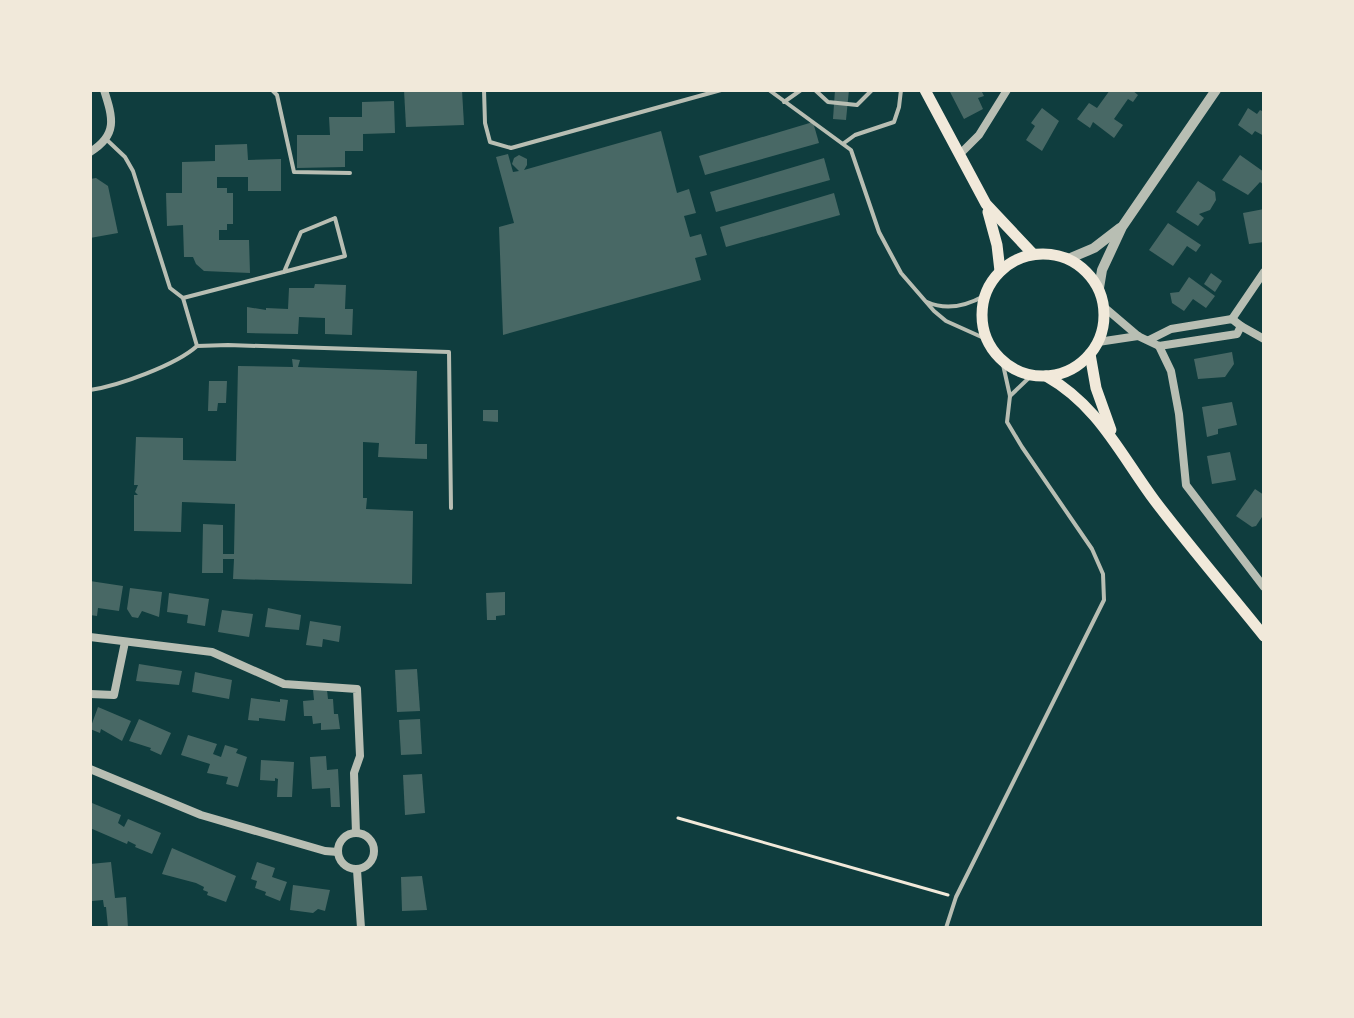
<svg xmlns="http://www.w3.org/2000/svg" width="1354" height="1018" font-family="Quicksand,sans-serif">
<style>
.building{fill:#486865}
.lines{fill:none;stroke-linecap:round;stroke-linejoin:round}
.path{stroke:#f1e9da;stroke-width:3}
.service{stroke:#b8beb3;stroke-width:4}
.minor{stroke:#b8beb3;stroke-width:8}
.tertiary{stroke:#b8beb3;stroke-width:10}
.secondary{stroke:#f1e9da;stroke-width:11}
</style>
<rect width="100%" height="100%" fill="#0f3d3e"/>
<g class="building">
<polygon points="404,90 462,90 464,125 406,127"/>
<polygon points="835,90 849,90 846,120 833,119"/>
<polygon points="949,90 981,90 984,96 978,98 983,109 964,119"/>
<polygon points="1110,90 1132,90 1138,95 1133,102 1128,99 1114,119 1123,125 1114,138 1093,122 1090,128 1077,119 1089,103 1097,108"/>
<polygon points="394,101 395,133 363,134 363,151 345,151 345,167 297,168 297,135 330,135 329,117 362,117 362,102"/>
<polygon points="1042,108 1059,121 1042,151 1026,140 1035,126 1031,123"/>
<polygon points="1248,108 1257,114 1260,110 1264,112 1264,136 1255,131 1252,135 1238,125"/>
<polygon points="813,122 819,143 705,175 699,156"/>
<polygon points="661,131 677,193 689,189 696,213 684,216 690,237 701,234 707,255 695,258 701,280 503,335 499,227 514,223 496,157 508,154 513,172 519,171 512,164 514,158 519,155 527,159 527,165 524,170"/>
<polygon points="247,144 248,160 281,159 281,191 248,191 248,177 217,177 217,188 227,188 227,193 233,193 233,224 227,224 227,230 219,230 219,240 249,240 250,273 204,271 196,264 193,257 184,257 183,225 167,226 166,193 182,193 182,162 215,161 215,145"/>
<polygon points="1240,155 1264,172 1264,185 1260,182 1248,195 1222,180"/>
<polygon points="824,158 830,180 716,212 710,192"/>
<polygon points="96,178 108,186 118,233 90,238 90,179"/>
<polygon points="1198,181 1215,192 1216,200 1210,210 1199,214 1204,218 1198,226 1176,212"/>
<polygon points="834,193 840,215 726,247 720,227"/>
<polygon points="1264,209 1264,242 1249,244 1243,213"/>
<polygon points="1168,223 1201,245 1196,252 1187,246 1173,266 1149,250"/>
<polygon points="1211,273 1222,281 1215,292 1204,284"/>
<polygon points="1189,277 1215,296 1206,308 1193,299 1184,311 1172,303 1170,293 1179,292"/>
<polygon points="315,284 346,285 345,309 353,309 352,335 325,334 325,318 299,317 298,334 247,333 247,307 266,310 266,308 288,309 289,288 314,288"/>
<polygon points="1232,352 1234,364 1225,377 1198,379 1194,359"/>
<polygon points="292,359 300,360 298,367 417,371 415,444 427,444 427,459 378,457 379,443 363,442 363,498 367,498 366,509 413,511 412,584 233,579 234,559 223,559 223,573 202,573 203,524 223,525 223,554 234,554 235,504 182,502 181,532 134,531 134,495 138,495 135,492 138,485 134,485 136,437 183,438 183,460 236,461 238,366 293,367"/>
<polygon points="209,381 227,381 226,403 218,403 217,411 208,411"/>
<polygon points="1232,402 1237,425 1218,429 1218,434 1207,437 1202,407"/>
<polygon points="483,410 498,410 498,422 483,421"/>
<polygon points="1230,452 1236,480 1212,484 1207,456"/>
<polygon points="1255,489 1264,495 1264,514 1256,526 1252,527 1236,516"/>
<polygon points="90,581 123,586 119,611 98,608 97,616 90,615"/>
<polygon points="130,588 162,592 159,617 142,611 138,618 132,617 127,609"/>
<polygon points="505,592 505,615 496,616 496,620 487,620 486,593"/>
<polygon points="169,593 209,599 205,626 187,623 188,615 167,612"/>
<polygon points="268,608 301,615 299,630 265,627"/>
<polygon points="222,610 253,614 249,637 218,632"/>
<polygon points="310,621 341,626 339,642 323,639 322,647 306,645"/>
<polygon points="139,664 182,671 179,685 136,681"/>
<polygon points="417,669 420,711 397,712 395,670"/>
<polygon points="195,672 232,680 229,699 192,692"/>
<polygon points="313,690 327,690 328,699 333,699 334,714 338,714 340,729 321,730 321,723 313,724 312,716 304,716 303,701 314,700"/>
<polygon points="251,698 280,702 280,699 288,700 285,721 259,718 259,721 248,720"/>
<polygon points="98,707 131,721 122,741 101,729 100,733 90,729"/>
<polygon points="139,719 171,733 161,755 150,750 151,748 129,741"/>
<polygon points="420,719 422,754 401,755 399,720"/>
<polygon points="188,735 217,744 213,754 221,757 225,745 238,749 236,753 247,757 238,787 226,784 228,777 207,773 210,764 181,755"/>
<polygon points="326,756 327,770 338,769 340,807 331,807 330,788 312,789 310,757"/>
<polygon points="261,760 294,762 292,797 277,797 278,779 275,778 275,781 260,780"/>
<polygon points="422,774 425,813 405,815 403,775"/>
<polygon points="92,803 121,815 118,823 124,827 128,819 161,833 152,854 135,847 136,845 128,841 127,844 90,828"/>
<polygon points="172,848 236,876 226,902 207,895 208,892 203,890 204,887 196,883 162,874"/>
<polygon points="111,862 115,898 126,897 128,928 108,928 106,907 104,907 103,900 92,901 90,864"/>
<polygon points="257,862 275,868 272,877 287,882 280,901 265,895 266,892 255,888 257,881 251,879"/>
<polygon points="422,876 427,910 402,911 401,877"/>
<polygon points="293,885 330,890 325,911 318,909 313,913 290,910"/>
</g>
<g class="lines">
<polyline class="path" points="678,818 948,895"/>
<g class="service">
<polyline points="272,90 277,95 294,172 350,173"/>
<polyline points="484,90 485,123 490,142 511,148 721,90"/>
<polyline points="769,90 851,150 879,232 901,273 934,311 946,321 986,339"/>
<polyline points="815,90 828,102 857,105 872,90"/>
<polyline points="784,102 801,90"/>
<polyline points="107,140 125,157 133,171 170,288 183,298 345,256 335,218 301,232 284,272"/>
<polyline points="844,143 855,135 894,122 899,107 901,90"/>
<polyline points="183,298 197,346 228,345 449,352 451,508"/>
<path d="M927,302C947,311 966,306 984,296"/>
<path d="M90,390C118,386 176,365 197,346"/>
<polyline points="1010,396 1032,375"/>
<polyline points="946,928 956,897 1104,600 1103,574 1092,549 1022,447 1007,422 1010,396 1002,360"/>
</g>
<g class="minor">
<path d="M90,152C118,135 113,118 104,90"/>
<polyline points="960,154 979,135 1007,90"/>
<polyline points="1104,307 1138,336 1159,346 1237,334 1241,326 1232,319 1171,329 1149,340"/>
<polyline points="1232,319 1264,272"/>
<polyline points="1241,326 1264,339"/>
<polyline points="1098,342 1138,336"/>
<polyline points="1159,346 1171,371 1179,414 1186,485 1264,587"/>
<polyline points="90,637 212,652 284,684 357,689 360,756 354,773 356,833"/>
<polyline points="90,694 114,695 125,642"/>
<polyline points="90,769 201,815 325,851 338,852"/>
<circle cx="356" cy="851" r="18"/>
<polyline points="357,870 361,928"/>
</g>
<g class="tertiary">
<polyline points="1068,259 1094,248 1120,228"/>
<polyline points="1099,288 1102,270 1122,227 1216,90"/>
</g>
<g class="secondary">
<polyline points="925,90 986,204 1033,254"/>
<polyline points="988,212 997,245 1000,271"/>
<circle cx="1043" cy="315" r="61"/>
<polyline points="1090,354 1096,388 1111,430"/>
<path d="M1046,376C1099,406 1120,454 1155,501C1190,547 1228,591 1264,636"/>
</g>
</g>
<rect width="1354" height="1018" fill="none" stroke="#f1e9da" stroke-width="184"/>
</svg>
